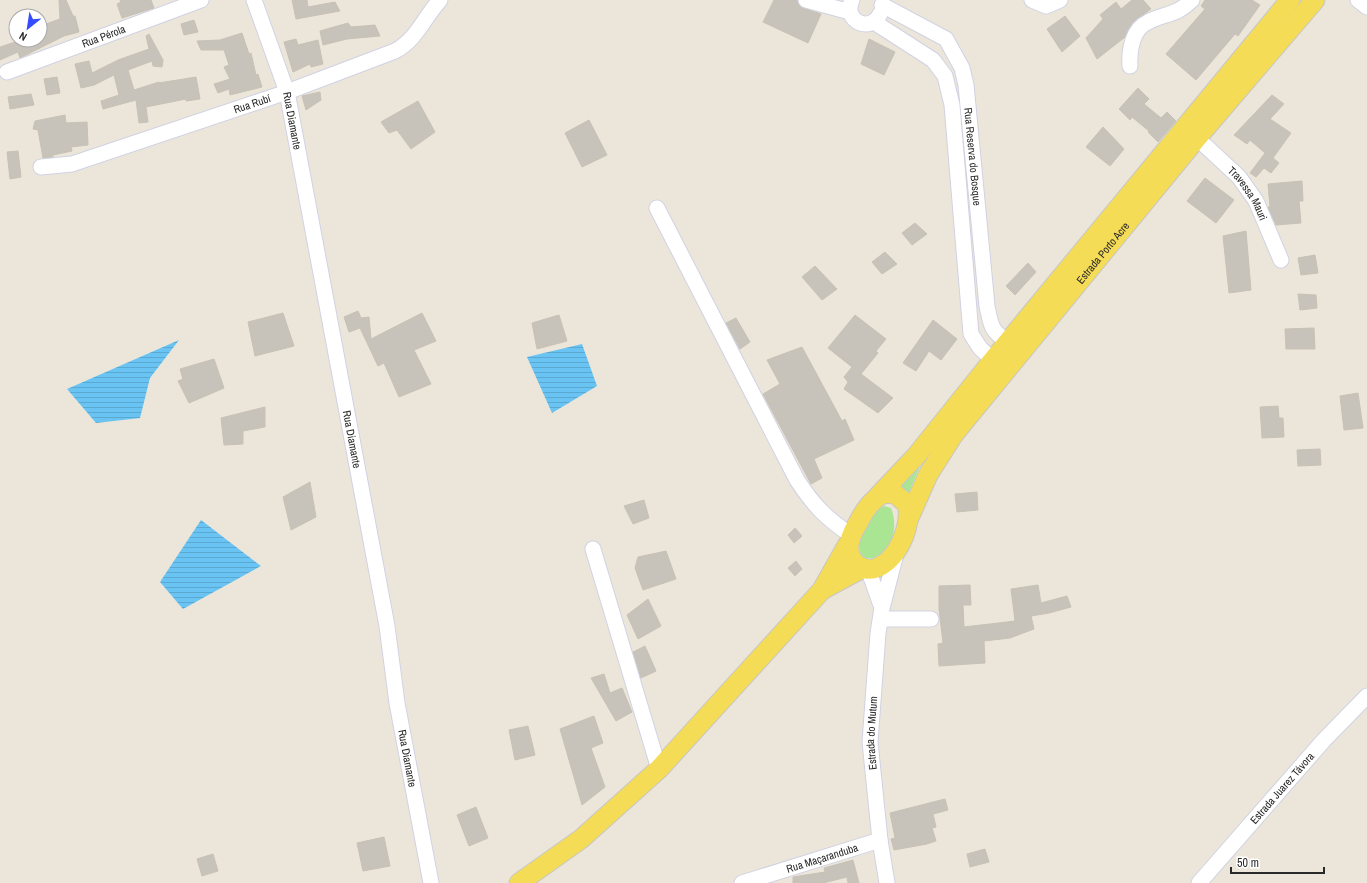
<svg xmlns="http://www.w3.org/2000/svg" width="1367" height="883" font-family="'Archivo Narrow',sans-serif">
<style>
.grass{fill:#aae594}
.water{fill:url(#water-rules)}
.building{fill:#c7c3ba;stroke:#c7c2b4}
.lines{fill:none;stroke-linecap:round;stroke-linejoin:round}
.minor-casing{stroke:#d0d2e3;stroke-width:17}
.major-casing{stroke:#c7c7c7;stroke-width:21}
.minor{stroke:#fff;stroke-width:15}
.major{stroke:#f5dc56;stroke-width:19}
.labels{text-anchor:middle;stroke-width:3;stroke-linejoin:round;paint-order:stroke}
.street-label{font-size:11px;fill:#292929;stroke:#fff}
</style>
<defs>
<pattern id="water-rules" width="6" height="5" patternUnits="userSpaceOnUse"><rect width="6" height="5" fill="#69c4f3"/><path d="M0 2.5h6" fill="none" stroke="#5ba8d0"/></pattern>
</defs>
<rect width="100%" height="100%" fill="#ece6da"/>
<g class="grass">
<polygon points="923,459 907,497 894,489"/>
<path d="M884,506L891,508C900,530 890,562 863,558C852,540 866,514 884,506Z"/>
</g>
<g class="water">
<polygon points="179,340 150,378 140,418 96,423 67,389"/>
<polygon points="582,344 597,386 552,413 527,357"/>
<polygon points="201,520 261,566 183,609 160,582"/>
</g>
<g class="building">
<polygon points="59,0 66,0 73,16 75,16 79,32 64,36 20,58 18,52 0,60 0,47 21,40 40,40 40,34 48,31 46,24 60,19"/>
<polygon points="120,0 151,0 154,8 122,18 117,4 121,2"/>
<polygon points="292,0 307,0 308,7 335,2 340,11 296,19"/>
<polygon points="774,0 797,0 800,7 821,14 808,43 763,22"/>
<polygon points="1132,0 1143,0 1151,9 1132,23 1125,37 1097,59 1086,38 1103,19 1100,15 1116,2 1121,9"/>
<polygon points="1205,0 1252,0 1260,5 1238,36 1235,34 1196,80 1166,54 1205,9 1201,6"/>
<polygon points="1065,16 1080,36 1062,52 1047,29"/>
<polygon points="194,20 198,32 184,35 181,24"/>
<polygon points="348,23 351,27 375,25 380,36 347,39 323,45 320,31"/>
<polygon points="242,33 249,54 251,53 256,75 258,74 262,87 230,95 229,89 218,93 214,84 230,79 224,67 229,65 224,50 201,50 197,41 220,40"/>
<polygon points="149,34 163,60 162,67 153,66 152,61 128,70 134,90 159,82 159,83 196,77 200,99 186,101 186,99 146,107 148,122 139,123 136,100 103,109 101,101 119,95 114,75 94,85 81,88 75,64 89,61 92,73 118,60 149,49 146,36"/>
<polygon points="296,39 298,45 318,40 323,64 311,67 310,64 293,72 284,42"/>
<polygon points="869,39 895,52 884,75 861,64"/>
<polygon points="57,77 60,93 47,95 44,79"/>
<polygon points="1138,88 1149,99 1144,104 1161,118 1167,112 1176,121 1158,142 1148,132 1149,131 1132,117 1130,120 1119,109"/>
<polygon points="320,92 321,100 306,110 302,96"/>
<polygon points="31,94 34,105 10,109 8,97"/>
<polygon points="1272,95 1284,104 1270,119 1291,133 1273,158 1279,163 1271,173 1264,168 1256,177 1250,173 1265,153 1250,140 1247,144 1234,135"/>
<polygon points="418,101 435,132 411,149 397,130 389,133 381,122"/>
<polygon points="65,115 66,123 87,122 88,145 71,147 72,151 53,155 53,157 43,158 38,130 33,129 35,121"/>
<polygon points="589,120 607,155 582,167 565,133"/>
<polygon points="1103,127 1124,149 1110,166 1086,147"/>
<polygon points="18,151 21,177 10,179 7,152"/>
<polygon points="1205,178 1234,200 1216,223 1187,201"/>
<polygon points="1302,181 1303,201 1299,201 1301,223 1276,225 1268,207 1270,207 1268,184"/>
<polygon points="915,223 927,234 912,245 902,233"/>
<polygon points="1246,231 1251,290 1229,293 1223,236"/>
<polygon points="885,252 897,264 882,274 872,262"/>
<polygon points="1315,255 1318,273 1301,275 1298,258"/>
<polygon points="1028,263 1036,272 1015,295 1006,286"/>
<polygon points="815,266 837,289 822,300 802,277"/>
<polygon points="1298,294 1316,295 1317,308 1300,310"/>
<polygon points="358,311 361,318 369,317 371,339 422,313 436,341 414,350 431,384 399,397 384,363 378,366 360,328 349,332 344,317"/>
<polygon points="283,313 294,346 255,356 248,322"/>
<polygon points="559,315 567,341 537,349 532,323"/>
<polygon points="855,315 886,339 876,351 878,353 861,374 893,398 878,413 844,389 848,382 844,377 852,367 828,348"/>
<polygon points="736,318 750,342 740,349 726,323"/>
<polygon points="933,320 957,339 941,360 929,351 916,371 903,363"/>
<polygon points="1314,328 1315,349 1286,349 1285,329"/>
<polygon points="802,347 842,421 845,419 854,440 814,459 822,478 811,484 763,394 780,384 767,360"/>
<polygon points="214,359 224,388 189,403 178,381 183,379 180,369"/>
<polygon points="1358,393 1363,428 1344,430 1340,396"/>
<polygon points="1278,406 1279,418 1283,418 1284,437 1262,438 1260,407"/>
<polygon points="265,407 265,427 243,431 243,444 224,445 221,418"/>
<polygon points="1320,449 1321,465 1298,466 1297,450"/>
<polygon points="310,482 316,517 291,530 283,497"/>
<polygon points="977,492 978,510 957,512 955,494"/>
<polygon points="644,500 649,518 633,524 624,506"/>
<polygon points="795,528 802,536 794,543 788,535"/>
<polygon points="666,551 676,579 643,590 635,568 638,557"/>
<polygon points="796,561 802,569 795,576 788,568"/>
<polygon points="970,585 971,605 963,605 964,627 1015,621 1011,589 1038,585 1041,603 1067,596 1071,607 1049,613 1031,616 1034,629 1010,638 984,641 985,663 939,666 938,644 943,643 939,609 939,586"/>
<polygon points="648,599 661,626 638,639 627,615"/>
<polygon points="645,646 656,671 641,678 633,652"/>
<polygon points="604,674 610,693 622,688 632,712 616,721 591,678"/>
<polygon points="594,716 603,743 591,748 605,787 582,805 560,729"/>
<polygon points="528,726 535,755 515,760 509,730"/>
<polygon points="945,799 948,810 933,814 936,827 932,828 936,841 927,844 894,850 891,839 895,838 890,813"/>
<polygon points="476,807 488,838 469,846 457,815"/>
<polygon points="384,837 390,866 363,871 357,843"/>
<polygon points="985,849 989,862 970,867 967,854"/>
<polygon points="213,854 218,871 202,876 197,859"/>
<polygon points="853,860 859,883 848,883 847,877 823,883 793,883 793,877 825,872 824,868"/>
</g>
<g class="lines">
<g class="minor-casing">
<g id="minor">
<path id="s1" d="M254,0L287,92L387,626L397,703L431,883"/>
<polyline points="806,0 850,12"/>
<path d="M852,0C842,21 871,34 880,14"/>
<polyline points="1032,0 1046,6 1060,0"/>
<polyline points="1358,0 1367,7"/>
<path id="s2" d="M882,5L946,39L962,68L966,85L987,306C991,326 991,331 1008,342"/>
<polyline points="874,22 933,60 945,76 952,105 971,334 980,348 993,360"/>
<path d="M1130,66C1129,51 1132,29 1148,22C1165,13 1176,16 1192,0"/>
<path id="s3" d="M7,72L201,0"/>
<path id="s4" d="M1197,138L1239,177L1256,201L1281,260"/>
<path id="s5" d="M41,167L72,164L287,92L395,51C417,39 423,19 440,0"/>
<path d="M657,208L797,480C814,506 826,518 851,535"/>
<polyline points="593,549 659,769"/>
<polyline points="868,569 882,608"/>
<polyline points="881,619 931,619"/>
<path id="s6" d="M742,883L880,840"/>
<path id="s7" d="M887,883L880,840L870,742L878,633L882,608L897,550"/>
<path id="s8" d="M1199,883L1324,740L1367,696"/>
</g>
</g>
<g class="major-casing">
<g id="major">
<path d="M886,493L895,494L907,504C913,525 897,563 873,569C867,570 861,568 856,564C843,552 850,536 858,523C864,511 873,497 886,493Z"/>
<polyline points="879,495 916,456 993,360 1290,0"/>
<path id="s9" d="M909,518L928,475L954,434L1197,138L1315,0"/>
<polyline points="822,590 863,568"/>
<polyline points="519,883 581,839 659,769 822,590 848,544"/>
</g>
</g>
<use href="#minor" class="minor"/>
<use href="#major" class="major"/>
</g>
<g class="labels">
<g class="street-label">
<text dy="4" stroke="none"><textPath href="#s3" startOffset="103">Rua Pérola</textPath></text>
<text dy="4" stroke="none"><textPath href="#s5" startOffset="221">Rua Rubí</textPath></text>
<text dy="4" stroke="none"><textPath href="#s1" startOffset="127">Rua Diamante</textPath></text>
<text dy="4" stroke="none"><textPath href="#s2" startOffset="195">Rua Reserva do Bosque</textPath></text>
<text dy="4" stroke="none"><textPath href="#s4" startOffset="76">Travessa Mauri</textPath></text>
<text dy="4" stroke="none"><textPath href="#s9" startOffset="330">Estrada Porto Acre</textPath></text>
<text dy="4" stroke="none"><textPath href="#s1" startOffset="451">Rua Diamante</textPath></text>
<text dy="4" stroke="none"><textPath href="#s7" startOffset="151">Estrada do Mutum</textPath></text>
<text dy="4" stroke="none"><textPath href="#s1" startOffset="775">Rua Diamante</textPath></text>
<text dy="4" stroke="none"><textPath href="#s8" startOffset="126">Estrada Juarez Távora</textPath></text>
<text dy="4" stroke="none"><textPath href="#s6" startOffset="84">Rua Maçaranduba</textPath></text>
</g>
</g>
<g transform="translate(28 28) rotate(210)"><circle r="19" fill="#ffffff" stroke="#a9a9a9"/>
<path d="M0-3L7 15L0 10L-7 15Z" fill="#354bff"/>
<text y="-6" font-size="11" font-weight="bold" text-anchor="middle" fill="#292929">N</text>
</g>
<path d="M1231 867v6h93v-6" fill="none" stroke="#292929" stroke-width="2"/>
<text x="1237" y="867" font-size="12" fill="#292929" stroke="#ffffff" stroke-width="3" paint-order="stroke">50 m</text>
</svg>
